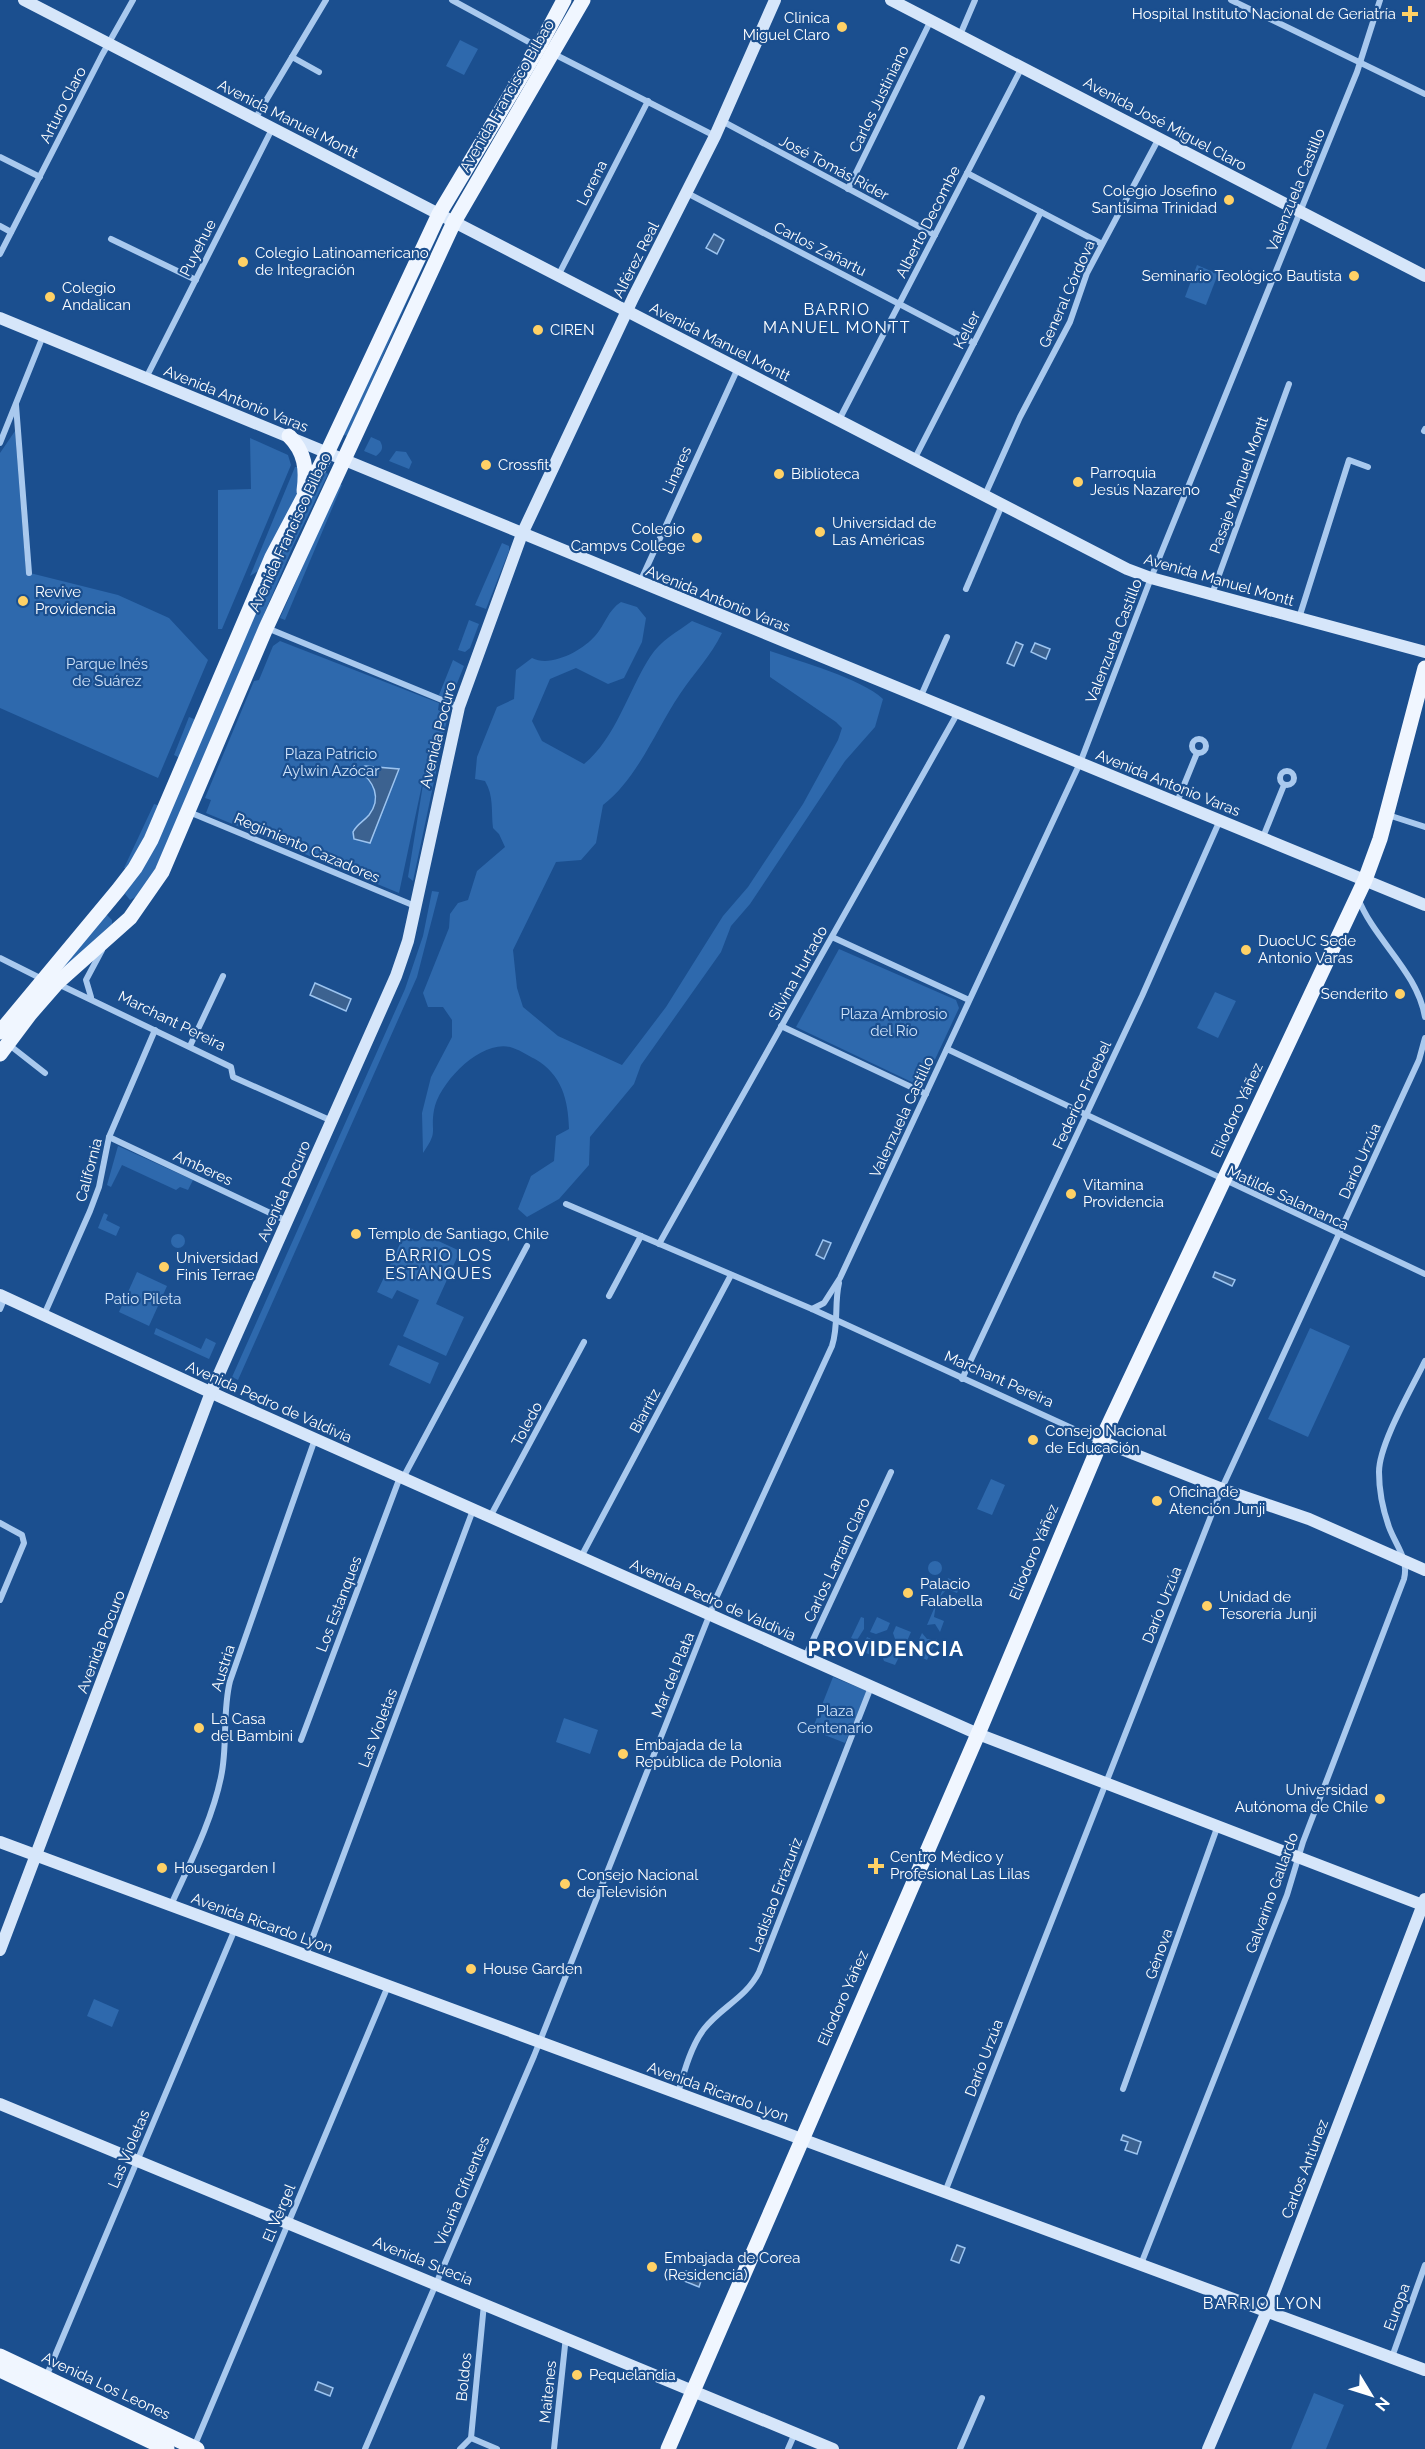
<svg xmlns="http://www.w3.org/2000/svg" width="1425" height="2449" font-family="Raleway,sans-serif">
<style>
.green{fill:#2e69ad}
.water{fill:#3c6290;stroke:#9cc4f0;stroke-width:1.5}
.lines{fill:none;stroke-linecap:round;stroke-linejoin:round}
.street{stroke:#a9c9ee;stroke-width:6}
.secondary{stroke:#d6e6fa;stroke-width:12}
.primary{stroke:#f0f6ff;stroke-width:15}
.poi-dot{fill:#ffd166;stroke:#1b4f8f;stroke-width:2}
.labels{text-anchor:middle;stroke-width:4.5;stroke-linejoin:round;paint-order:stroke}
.poi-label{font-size:15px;fill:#fff;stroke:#1b4f8f;text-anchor:start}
.street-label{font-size:15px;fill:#fff;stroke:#1b4f8f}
.park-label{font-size:15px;fill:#cfe3fa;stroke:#1b4f8f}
.neighbourhood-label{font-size:16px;letter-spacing:1.5px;fill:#fff;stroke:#1b4f8f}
.district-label{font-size:21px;font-weight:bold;letter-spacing:1.5px;fill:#fff;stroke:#1b4f8f}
</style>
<rect width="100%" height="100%" fill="#1b4f8f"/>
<g class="green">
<polygon points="460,40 478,49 464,75 446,66"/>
<path d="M435,236L437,237C405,303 378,370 347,436L342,434Z"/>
<polygon points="1197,265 1218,274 1206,305 1185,297"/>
<polygon points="15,431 26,572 118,595 169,618 208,660 158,778 0,708 0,453"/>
<path d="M371,437L380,441C384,448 382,451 376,456L364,451Z"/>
<polygon points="250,438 288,455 291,465 222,629 218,629 218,490 251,489"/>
<polygon points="396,451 406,452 412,462 409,469 389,461"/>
<polygon points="295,467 300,467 298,494 261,569 250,576"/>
<polygon points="322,471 328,474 293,546 157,866 136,897 130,900 125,894 251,614"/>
<polygon points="339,484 342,485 285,620 280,618"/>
<polygon points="502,543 509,546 509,551 486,609 475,605"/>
<path d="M621,602L637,607L646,618L642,642L624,678L608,684L576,668L550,679L532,721L542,741L584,764C616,738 628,691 650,657C661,640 677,632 692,621L722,633C711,656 694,673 680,694C655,731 638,778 603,805L596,843L581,860L556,862L513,950L517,988L523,1007L558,1036L622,1065L666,1007L723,916L748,887L803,804L838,740L842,728L836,722L770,677V651C801,662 860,678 883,699L875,727L845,761L750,904L731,926L721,952L641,1065L634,1084L590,1137L589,1165L559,1199L527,1217L518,1209L531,1176L554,1161L556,1136L569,1129C568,1099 562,1075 535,1059C527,1055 518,1049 510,1047C480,1040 439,1083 434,1110C430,1133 439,1130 423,1153L422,1113L431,1077L452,1037V1020L443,1007H428L423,993L449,928L450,914L458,903L468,900L477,871L505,847L499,834L493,828C491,811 494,796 485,781L475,779L477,757L497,707L514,699L516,670L532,658C551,668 583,650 595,636C605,625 608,610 621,602Z"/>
<polygon points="469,620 479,624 470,648 465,652 458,650"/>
<polygon points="280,641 439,703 438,710 448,715 413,881 408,877 426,766 399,893 206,813 211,800 205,798 254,681 259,680 273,646"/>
<polygon points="453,660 464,666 450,701 439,695"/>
<polygon points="189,717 194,719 194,727 180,758 174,755"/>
<polygon points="154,804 161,806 127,869 124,868"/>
<polygon points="432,891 439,892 417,977 238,1380 232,1377 405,989 423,936"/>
<polygon points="107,915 112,920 112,924 48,984 0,1042 102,917"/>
<polygon points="839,949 956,1000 959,1008 924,1083 918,1085 796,1027"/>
<polygon points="1215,992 1236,1001 1218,1038 1197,1028"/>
<polygon points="118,1146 193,1180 188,1190 180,1187 176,1190 122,1165 111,1187 107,1185"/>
<polygon points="104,1213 108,1215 106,1220 120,1227 116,1236 98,1228"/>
<polygon points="408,1227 460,1251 436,1304 464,1317 446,1356 403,1336 419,1300 397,1290 392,1299 377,1292"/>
<circle cx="178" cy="1241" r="7"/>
<polygon points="137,1272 167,1286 149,1326 119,1312"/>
<polygon points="156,1328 201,1349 206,1338 216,1343 209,1359 154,1334"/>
<polygon points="1310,1328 1350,1346 1308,1437 1268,1419"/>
<polygon points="398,1345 439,1363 430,1384 389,1365"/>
<polygon points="991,1479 1005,1485 992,1515 977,1509"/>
<circle cx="935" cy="1568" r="7"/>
<polygon points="948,1578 961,1584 957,1593 947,1589 939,1598"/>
<polygon points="936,1604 934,1617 944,1621 940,1632 935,1624 927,1625"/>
<polygon points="861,1617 864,1618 864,1629 857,1640 851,1638"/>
<polygon points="877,1617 890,1623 887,1630 876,1634 870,1632"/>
<polygon points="896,1626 911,1632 904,1648 897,1645 893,1633"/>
<polygon points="922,1633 927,1639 937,1639 927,1660 913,1653"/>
<polygon points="867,1637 873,1640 877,1652 871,1655 861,1651"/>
<polygon points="895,1650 901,1653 895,1665 884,1661 882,1656"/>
<polygon points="833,1677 867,1691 845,1743 812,1730"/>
<polygon points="564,1718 598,1730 590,1754 556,1742"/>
<polygon points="94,1999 119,2010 112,2027 87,2016"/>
<polygon points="1314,2393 1344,2405 1326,2449 1291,2449"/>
</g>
<g class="water">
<polygon points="714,234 724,240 717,254 706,248"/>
<polygon points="1016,642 1023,645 1014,666 1007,663"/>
<polygon points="1035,643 1050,649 1046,659 1031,652"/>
<path d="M365,766L399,769L370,843L354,839L353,832C357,824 363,822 369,815C382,798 374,781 358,770Z"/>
<polygon points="315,983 351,999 346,1011 310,995"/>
<polygon points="823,1240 831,1243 824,1259 816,1255"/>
<polygon points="1215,1272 1235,1280 1232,1286 1213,1277"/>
<polygon points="1123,2135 1141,2142 1137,2154 1125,2150 1128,2142 1121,2140"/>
<polygon points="957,2245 965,2248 959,2263 951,2260"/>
<polygon points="686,2271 702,2278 699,2287 682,2280"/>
<polygon points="318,2382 333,2388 330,2396 315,2390"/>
</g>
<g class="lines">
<g class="street">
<polyline points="452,0 538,47"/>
<polyline points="1231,0 1425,94"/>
<polyline points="960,35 975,0"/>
<polyline points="554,54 715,136"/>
<polyline points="292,57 319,72"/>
<polyline points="255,119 326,0"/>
<polyline points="722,121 935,235"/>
<polyline points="0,157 40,177"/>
<polyline points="967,173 1102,244"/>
<polyline points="848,189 931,20"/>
<polyline points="687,193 974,343"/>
<polyline points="0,226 11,232"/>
<polyline points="111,239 196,280"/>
<polyline points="0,254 102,55 133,0"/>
<polyline points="558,276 648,101"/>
<polyline points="146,378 272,129"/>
<polyline points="16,405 29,573"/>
<polyline points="839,420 1022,67"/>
<polyline points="1424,431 1425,429"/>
<polyline points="0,443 43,336"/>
<polyline points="915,458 1041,212"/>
<polyline points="985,495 1020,417 1070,322 1087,273 1159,138"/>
<polyline points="640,582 738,368"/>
<polyline points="966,589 1002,505"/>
<polyline points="1212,594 1289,384"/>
<polyline points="1299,618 1349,460 1368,467"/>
<polyline points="267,628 459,707"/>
<polyline points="920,698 947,637"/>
<circle cx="1199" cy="746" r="7"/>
<circle cx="1287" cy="778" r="7"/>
<polyline points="1177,802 1197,753"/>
<polyline points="189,812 415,906"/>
<polyline points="1388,815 1425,827"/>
<polyline points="1263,837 1284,785"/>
<path d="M1358,898C1374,940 1417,971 1425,1017"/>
<polyline points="832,937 969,1000"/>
<polyline points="0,958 42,979"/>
<polyline points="58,984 231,1067 233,1077 332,1121"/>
<polyline points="91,997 86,980 102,950"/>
<polyline points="781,1026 926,1094"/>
<polyline points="8,1044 45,1073"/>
<polyline points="190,1046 223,976"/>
<polyline points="947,1049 1425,1274"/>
<polyline points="109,1137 287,1221"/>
<polyline points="566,1204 812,1309 1100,1441"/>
<polyline points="659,1244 957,714"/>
<polyline points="609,1296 641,1236"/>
<polyline points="0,1309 5,1297"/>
<polyline points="812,1309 824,1303 840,1278 1080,763 1151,578 1357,72 1380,0"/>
<polyline points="44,1315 90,1211 99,1187 109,1137 155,1030"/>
<polyline points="962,1379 1142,996 1220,820"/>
<polyline points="403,1478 527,1246"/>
<polyline points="490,1517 584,1342"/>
<polyline points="0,1523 22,1535 24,1543 0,1600"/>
<polyline points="581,1557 731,1275"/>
<polyline points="805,1657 891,1472"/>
<polyline points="301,1740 400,1477"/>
<path d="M171,1905C189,1865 212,1821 221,1777C228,1745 222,1713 230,1681L315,1439"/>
<polyline points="306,1955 473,1510"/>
<polyline points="1123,2089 1217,1828"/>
<path d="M678,2093C684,2072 691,2046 704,2029C721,2007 746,1998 759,1972L871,1687"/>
<polyline points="945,2192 1222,1488 1419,1060 1425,1038"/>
<path d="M1141,2264L1287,1895L1303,1842L1404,1579C1409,1559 1396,1546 1389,1527C1383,1510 1379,1490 1379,1472C1379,1444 1412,1388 1425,1361"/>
<polyline points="1392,2357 1425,2265"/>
<polyline points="46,2377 235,1929"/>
<polyline points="471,2438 497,2449"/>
<polyline points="194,2447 388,1986"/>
<path d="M365,2449L534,2056L717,1596L832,1346C839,1325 834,1304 839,1283"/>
<polyline points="460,2449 471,2438 484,2304"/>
<polyline points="554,2449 566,2336"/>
<polyline points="788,2449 795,2433"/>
<polyline points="960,2449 982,2398"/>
</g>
<g class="secondary">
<polyline points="24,0 1127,569 1151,578 1425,652"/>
<polyline points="891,0 1425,276"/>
<polyline points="0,318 1425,905"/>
<polyline points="0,1295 223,1398 978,1734 1425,1906"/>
<polyline points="1101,1441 1230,1492 1309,1519 1425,1570"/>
<polyline points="0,1842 1425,2370"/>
<polyline points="0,1950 211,1392 396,976 408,941 459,707 522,534 633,298 715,136 775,0"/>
<polyline points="0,2104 833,2449"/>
<polyline points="1208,2449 1267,2311 1425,1899"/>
</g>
<g class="primary">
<path d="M289,436C305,452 307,469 304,491"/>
<polyline points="0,1032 118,890 135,868 151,840 272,557 327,453 439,214 539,47 564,0"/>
<polyline points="0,1054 30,1014 57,983 130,918 162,872 266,628 454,222 583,0"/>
<polyline points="0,2356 197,2449"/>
<polyline points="0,2370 167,2449"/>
<polyline points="668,2449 978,1734 1101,1441 1365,880 1380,839 1425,668"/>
</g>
</g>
<g class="poi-dot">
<path d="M1407 5h6v6h6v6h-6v6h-6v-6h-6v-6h6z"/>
<circle cx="842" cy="27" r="6"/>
<circle cx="1229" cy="200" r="6"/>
<circle cx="243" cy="262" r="6"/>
<circle cx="1354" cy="276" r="6"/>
<circle cx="50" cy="297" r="6"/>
<circle cx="538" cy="330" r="6"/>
<circle cx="486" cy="465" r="6"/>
<circle cx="779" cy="474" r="6"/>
<circle cx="1078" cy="482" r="6"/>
<circle cx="820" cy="532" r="6"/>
<circle cx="697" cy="538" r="6"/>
<circle cx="23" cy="601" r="6"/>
<circle cx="1246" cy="950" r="6"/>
<circle cx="1400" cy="994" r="6"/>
<circle cx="1071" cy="1194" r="6"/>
<circle cx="356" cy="1234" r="6"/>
<circle cx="164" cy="1267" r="6"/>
<circle cx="1033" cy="1440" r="6"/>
<circle cx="1157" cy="1501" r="6"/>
<circle cx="908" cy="1593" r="6"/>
<circle cx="1207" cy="1606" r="6"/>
<circle cx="199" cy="1728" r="6"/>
<circle cx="623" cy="1754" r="6"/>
<circle cx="1380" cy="1799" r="6"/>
<path d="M873 1857h6v6h6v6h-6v6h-6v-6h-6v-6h6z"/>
<circle cx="162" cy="1868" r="6"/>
<circle cx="565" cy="1884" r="6"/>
<circle cx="471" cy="1969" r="6"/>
<circle cx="652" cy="2267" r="6"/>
<circle cx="577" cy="2375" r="6"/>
</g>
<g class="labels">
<g class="poi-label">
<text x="1396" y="19" text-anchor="end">Hospital Instituto Nacional de Geriatría</text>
<text x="830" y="23" text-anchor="end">Clinica<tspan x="830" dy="17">Miguel Claro</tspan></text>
<text x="1217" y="196" text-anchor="end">Colegio Josefino<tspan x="1217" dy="17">Santisima Trinidad</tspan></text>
<text x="255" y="258">Colegio Latinoamericano<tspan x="255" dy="17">de Integración</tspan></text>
<text x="1342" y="281" text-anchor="end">Seminario Teológico Bautista</text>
<text x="62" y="293">Colegio<tspan x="62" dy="17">Andalican</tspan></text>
<text x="550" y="335">CIREN</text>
<text x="498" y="470">Crossfit</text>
<text x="1090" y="478">Parroquia<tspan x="1090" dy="17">Jesús Nazareno</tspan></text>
<text x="791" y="479">Biblioteca</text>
<text x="832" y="528">Universidad de<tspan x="832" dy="17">Las Américas</tspan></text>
<text x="685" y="534" text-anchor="end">Colegio<tspan x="685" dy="17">Campvs College</tspan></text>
<text x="35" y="597">Revive<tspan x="35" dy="17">Providencia</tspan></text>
<text x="1258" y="946">DuocUC Sede<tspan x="1258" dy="17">Antonio Varas</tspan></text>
<text x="1388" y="999" text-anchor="end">Senderito</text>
<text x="1083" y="1190">Vitamina<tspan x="1083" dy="17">Providencia</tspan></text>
<text x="368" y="1239">Templo de Santiago, Chile</text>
<text x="176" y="1263">Universidad<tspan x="176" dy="17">Finis Terrae</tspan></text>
<text x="1045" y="1436">Consejo Nacional<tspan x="1045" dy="17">de Educación</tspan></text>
<text x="1169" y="1497">Oficina de<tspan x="1169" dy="17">Atención Junji</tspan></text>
<text x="920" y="1589">Palacio<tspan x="920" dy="17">Falabella</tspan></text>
<text x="1219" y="1602">Unidad de<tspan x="1219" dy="17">Tesorería Junji</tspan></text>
<text x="211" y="1724">La Casa<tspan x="211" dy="17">del Bambini</tspan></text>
<text x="635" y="1750">Embajada de la<tspan x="635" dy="17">República de Polonia</tspan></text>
<text x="1368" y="1795" text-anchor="end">Universidad<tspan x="1368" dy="17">Autónoma de Chile</tspan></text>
<text x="890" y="1862">Centro Médico y<tspan x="890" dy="17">Profesional Las Lilas</tspan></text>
<text x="174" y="1873">Housegarden I</text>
<text x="577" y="1880">Consejo Nacional<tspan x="577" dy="17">de Televisión</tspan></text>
<text x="483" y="1974">House Garden</text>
<text x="664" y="2263">Embajada de Corea<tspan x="664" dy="17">(Residencia)</tspan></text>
<text x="589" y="2380">Pequelandia</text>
</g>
<g class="street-label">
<text transform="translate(507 96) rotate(-60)" y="5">Avenida Francisco Bilbao</text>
<text transform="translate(879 99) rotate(-64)" y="5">Carlos Justiniano</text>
<text transform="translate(63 105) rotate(-63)" y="5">Arturo Claro</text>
<text transform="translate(288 119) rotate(27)" y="5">Avenida Manuel Montt</text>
<text transform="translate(1165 124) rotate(28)" y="5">Avenida José Miguel Claro</text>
<text transform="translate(834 168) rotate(28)" y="5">José Tomás Rider</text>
<text transform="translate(592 183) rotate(-63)" y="5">Lorena</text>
<text transform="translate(1296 190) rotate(-68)" y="5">Valenzuela Castillo</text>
<text transform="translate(928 222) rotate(-63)" y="5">Alberto Decombe</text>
<text transform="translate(198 248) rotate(-63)" y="5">Puyehue</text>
<text transform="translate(820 249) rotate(27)" y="5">Carlos Zañartu</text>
<text transform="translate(636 260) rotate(-63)" y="5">Alférez Real</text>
<text transform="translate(1067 294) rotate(-66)" y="5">General Córdova</text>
<text transform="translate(967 330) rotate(-63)" y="5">Keller</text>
<text transform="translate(720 342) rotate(27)" y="5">Avenida Manuel Montt</text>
<text transform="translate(236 399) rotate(22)" y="5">Avenida Antonio Varas</text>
<text transform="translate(677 470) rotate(-66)" y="5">Linares</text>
<text transform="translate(1239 485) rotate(-70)" y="5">Pasaje Manuel Montt</text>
<text transform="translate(290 532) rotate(-65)" y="5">Avenida Francisco Bilbao</text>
<text transform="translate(1219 580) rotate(16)" y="5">Avenida Manuel Montt</text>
<text transform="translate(718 599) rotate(22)" y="5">Avenida Antonio Varas</text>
<text transform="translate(1114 641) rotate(-69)" y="5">Valenzuela Castillo</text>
<text transform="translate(438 735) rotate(-76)" y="5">Avenida Pocuro</text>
<text transform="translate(1168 783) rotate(22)" y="5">Avenida Antonio Varas</text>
<text transform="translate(307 848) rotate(23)" y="5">Regimiento Cazadores</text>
<text transform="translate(798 973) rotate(-61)" y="5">Silvina Hurtado</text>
<text transform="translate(172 1021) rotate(26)" y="5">Marchant Pereira</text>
<text transform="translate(1082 1095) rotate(-65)" y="5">Federico Froebel</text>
<text transform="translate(1237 1110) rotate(-65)" y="5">Eliodoro Yáñez</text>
<text transform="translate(902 1117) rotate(-65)" y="5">Valenzuela Castillo</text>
<text transform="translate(1360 1161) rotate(-66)" y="5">Darío Urzúa</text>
<text transform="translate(203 1168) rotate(25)" y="5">Amberes</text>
<text transform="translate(89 1170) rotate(-75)" y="5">California</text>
<text transform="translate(284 1191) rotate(-66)" y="5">Avenida Pocuro</text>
<text transform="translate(1288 1198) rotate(25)" y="5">Matilde Salamanca</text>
<text transform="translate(999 1379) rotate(24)" y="5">Marchant Pereira</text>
<text transform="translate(269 1402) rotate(24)" y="5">Avenida Pedro de Valdivia</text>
<text transform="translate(645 1411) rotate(-62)" y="5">Biarritz</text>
<text transform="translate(527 1424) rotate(-62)" y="5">Toledo</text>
<text transform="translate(1034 1552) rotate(-67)" y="5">Eliodoro Yáñez</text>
<text transform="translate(837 1560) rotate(-65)" y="5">Carlos Larraín Claro</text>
<text transform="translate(713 1600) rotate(24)" y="5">Avenida Pedro de Valdivia</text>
<text transform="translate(339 1604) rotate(-69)" y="5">Los Estanques</text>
<text transform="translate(1162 1605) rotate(-68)" y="5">Darío Urzúa</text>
<text transform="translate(101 1642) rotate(-69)" y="5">Avenida Pocuro</text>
<text transform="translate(223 1668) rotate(-73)" y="5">Austria</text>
<text transform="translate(673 1675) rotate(-68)" y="5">Mar del Plata</text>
<text transform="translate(378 1728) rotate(-69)" y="5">Las Violetas</text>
<text transform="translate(1272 1893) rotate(-70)" y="5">Galvarino Gallardo</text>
<text transform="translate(776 1895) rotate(-69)" y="5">Ladislao Errázuriz</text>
<text transform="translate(262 1923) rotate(20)" y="5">Avenida Ricardo Lyon</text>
<text transform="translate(1159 1954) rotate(-70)" y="5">Génova</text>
<text transform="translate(843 1998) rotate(-66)" y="5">Eliodoro Yáñez</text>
<text transform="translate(984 2058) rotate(-69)" y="5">Darío Urzúa</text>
<text transform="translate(718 2092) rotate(20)" y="5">Avenida Ricardo Lyon</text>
<text transform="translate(129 2149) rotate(-67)" y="5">Las Violetas</text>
<text transform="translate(1305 2169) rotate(-69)" y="5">Carlos Antúnez</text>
<text transform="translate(462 2191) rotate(-67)" y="5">Vicuña Cifuentes</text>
<text transform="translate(279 2213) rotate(-67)" y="5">El Vergel</text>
<text transform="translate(423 2261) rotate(22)" y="5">Avenida Suecia</text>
<text transform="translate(1397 2307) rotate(-70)" y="5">Europa</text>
<text transform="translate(464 2377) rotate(-84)" y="5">Boldos</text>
<text transform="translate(106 2386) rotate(25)" y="5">Avenida Los Leones</text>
<text transform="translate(548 2392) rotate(-84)" y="5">Maitenes</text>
</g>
<g class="park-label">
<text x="107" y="669">Parque Inés<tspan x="107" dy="17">de Suárez</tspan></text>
<text x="331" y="759">Plaza Patricio<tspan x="331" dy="17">Aylwin Azócar</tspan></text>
<text x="894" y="1019">Plaza Ambrosio<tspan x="894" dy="17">del Río</tspan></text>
<text x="143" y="1304">Patio Pileta</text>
<text x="835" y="1716">Plaza<tspan x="835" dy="17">Centenario</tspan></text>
</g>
<g class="neighbourhood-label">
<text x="837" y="315">BARRIO<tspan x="837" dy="18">MANUEL MONTT</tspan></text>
<text x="439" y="1261">BARRIO LOS<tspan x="439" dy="18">ESTANQUES</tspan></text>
<text x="1263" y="2309">BARRIO LYON</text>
</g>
<g class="district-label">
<text x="886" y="1656">PROVIDENCIA</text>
</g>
</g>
<g transform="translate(1371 2395) rotate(128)" stroke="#1b4f8f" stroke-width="4.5" paint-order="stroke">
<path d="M0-4.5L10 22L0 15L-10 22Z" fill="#ffffff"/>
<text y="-9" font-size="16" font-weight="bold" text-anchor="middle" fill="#ffffff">N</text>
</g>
</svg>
